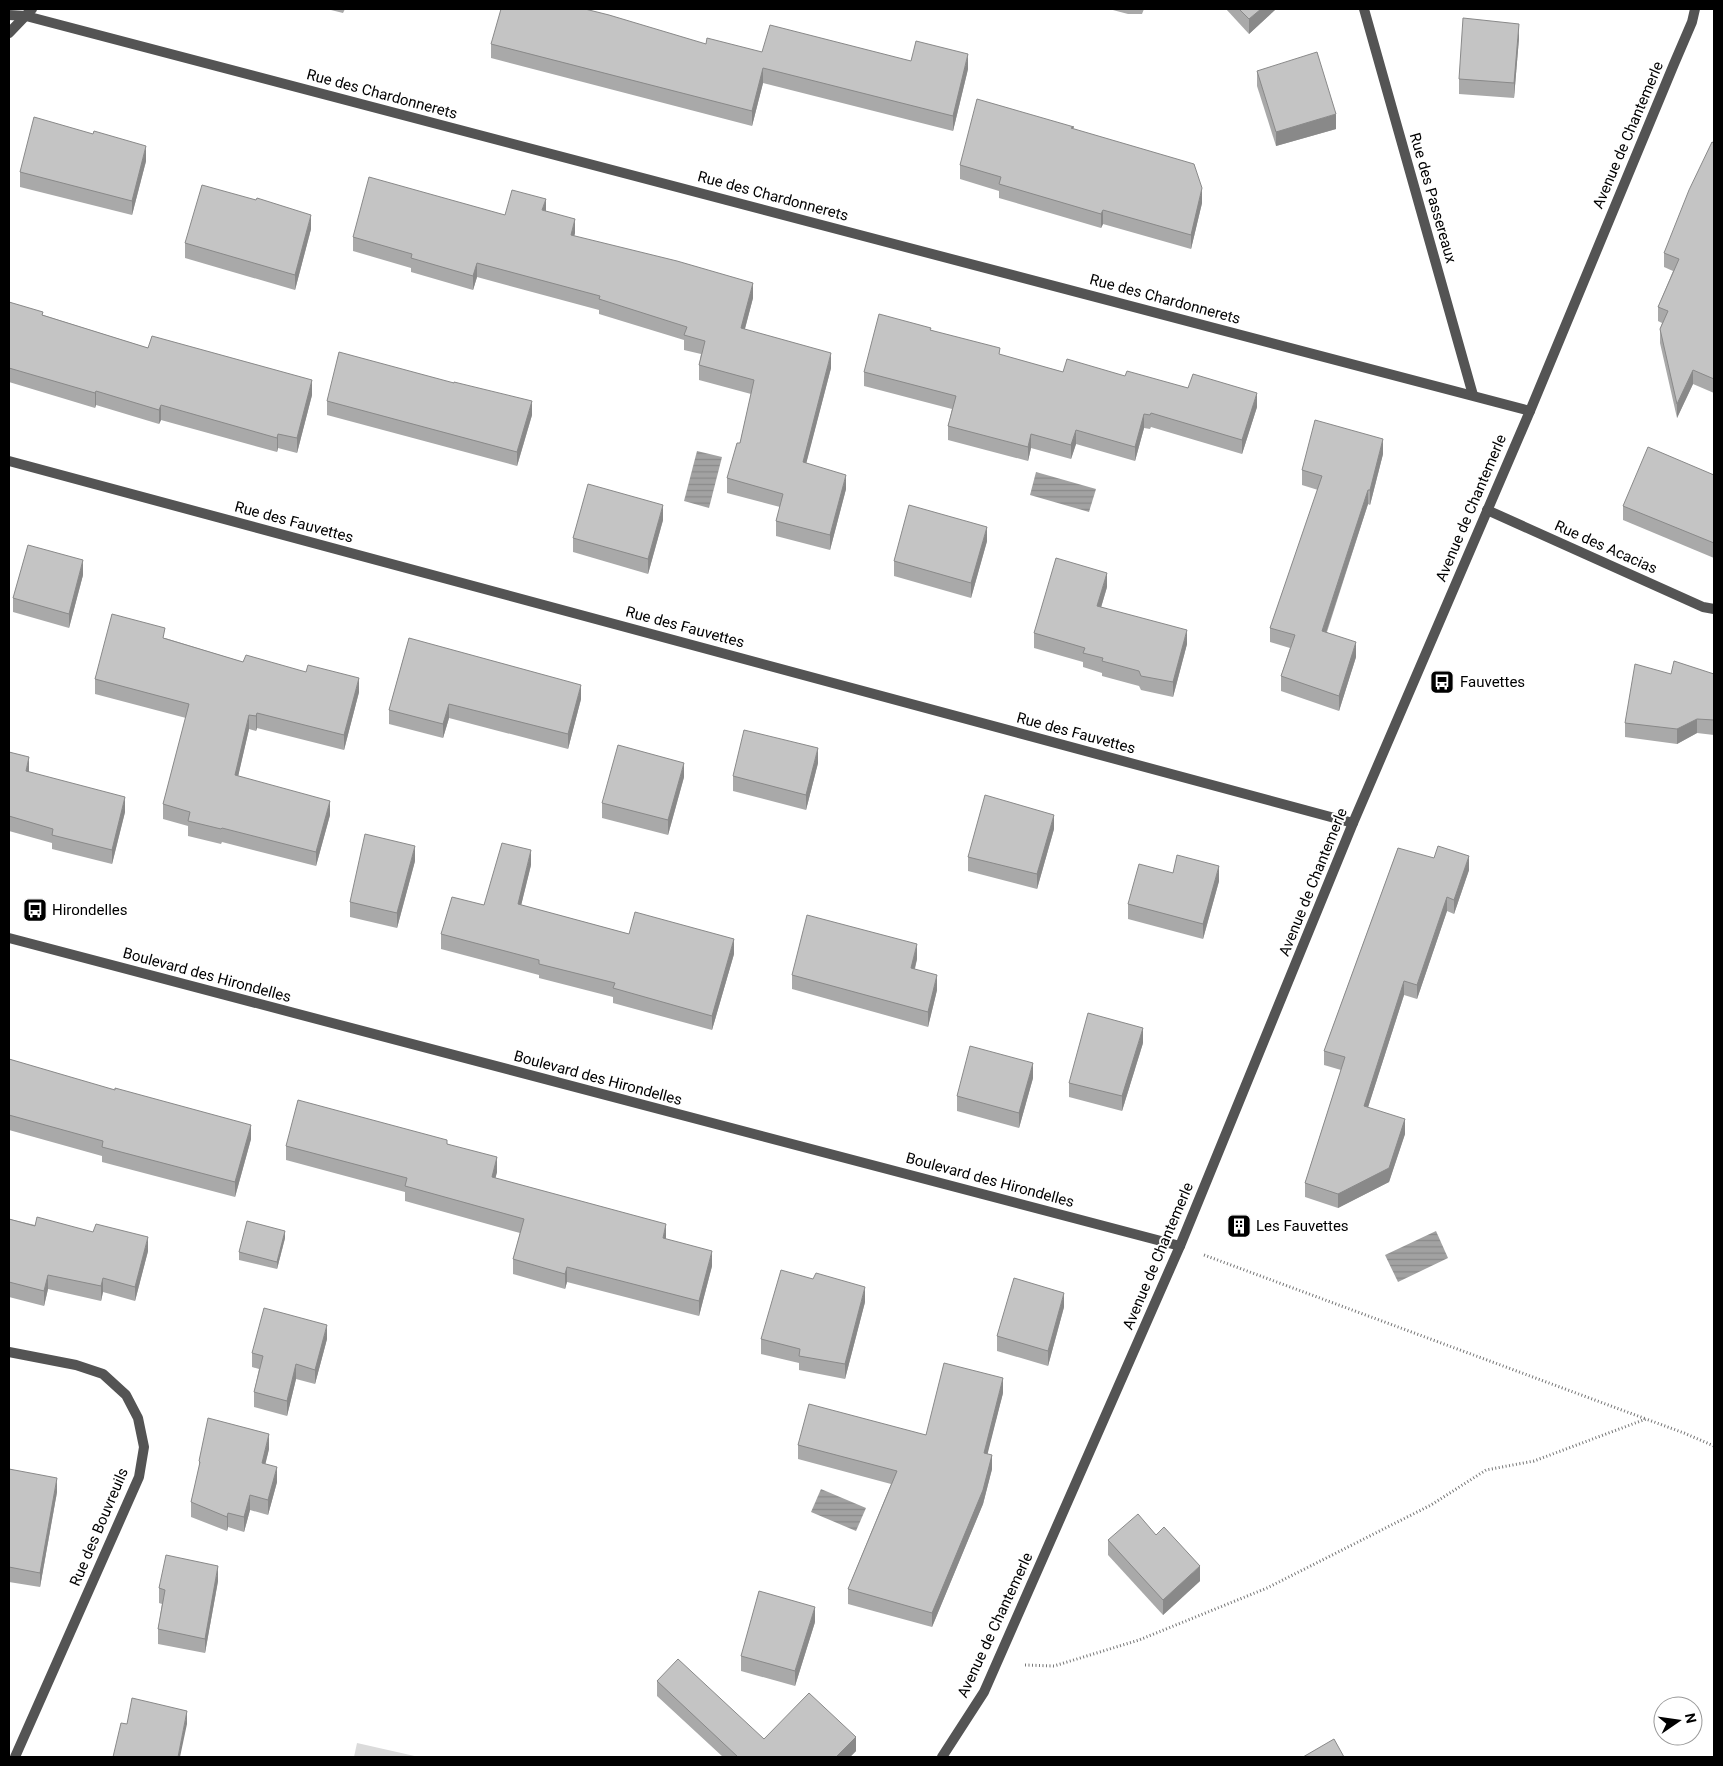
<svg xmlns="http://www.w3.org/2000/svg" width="1723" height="1766" font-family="Roboto,sans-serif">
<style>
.green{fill:#dbdbdb}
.water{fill:url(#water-rules)}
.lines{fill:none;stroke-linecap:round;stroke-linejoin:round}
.path{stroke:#767676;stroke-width:3;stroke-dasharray:1 2.5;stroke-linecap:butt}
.minor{stroke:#545454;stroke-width:10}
.wall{fill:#a9a9a9}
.shaded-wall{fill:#898989}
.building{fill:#c4c4c4;stroke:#898989}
.labels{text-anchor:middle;stroke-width:4;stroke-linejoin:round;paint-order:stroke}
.street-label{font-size:15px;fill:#000;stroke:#fff}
.poi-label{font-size:15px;fill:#000;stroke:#fff;text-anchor:start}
</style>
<defs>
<pattern id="water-rules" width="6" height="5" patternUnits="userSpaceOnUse" patternTransform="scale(1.25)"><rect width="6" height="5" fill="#a2a2a2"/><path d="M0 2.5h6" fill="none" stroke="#8a8a8a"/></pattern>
</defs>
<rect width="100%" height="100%" fill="#fff"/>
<polygon class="green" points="357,1743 419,1757 354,1757"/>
<g class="water">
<polygon points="697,451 722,457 709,508 684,501"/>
<polygon points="1036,472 1096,489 1089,512 1030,495"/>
<polygon points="1436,1231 1448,1258 1398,1282 1385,1255"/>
<polygon points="821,1489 866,1508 856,1531 811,1512"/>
</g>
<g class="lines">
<g class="path">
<polyline points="1204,1255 1646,1419"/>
<polyline points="1025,1665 1054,1666 1139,1640 1267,1588 1431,1505 1486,1470 1534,1461 1646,1419 1684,1433 1714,1446"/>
</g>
<g class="minor">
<polyline points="1364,9 1473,395"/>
<polyline points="9,15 26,16 1530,411"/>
<polyline points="9,33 32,9"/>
<polyline points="9,461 1353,823"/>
<polyline points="1487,510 1703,607 1714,609"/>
<polyline points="9,938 1180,1246"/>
<polyline points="9,1352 76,1365 103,1374 126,1395 138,1418 144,1447 139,1477 15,1757"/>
<polyline points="942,1757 984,1692 1180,1246 1353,823 1530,411 1674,64 1692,22 1695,9"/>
</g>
</g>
<g class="wall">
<polygon points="327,9 345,9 343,13"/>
<polygon points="1109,9 1144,9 1142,14 1128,14"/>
<polygon points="1226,9 1276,9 1249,34"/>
<polygon points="1519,38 1514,98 1459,94 1459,79"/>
<polygon points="491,44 706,44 762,52 911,61 968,69 953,131 763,83 752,126 491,58"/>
<polygon points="1257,71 1336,129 1276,146 1257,86"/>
<polygon points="1074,129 1202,203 1191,249 1103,224 1101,228 999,198 999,191 960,179 960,165"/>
<polygon points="93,134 146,161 132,215 20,187 20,172"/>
<polygon points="1714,143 1714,393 1693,384 1677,418 1660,343 1660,329 1662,323 1658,321 1658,307 1673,271 1664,267 1664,253"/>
<polygon points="546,211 575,233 574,236 753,298 745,329 831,368 806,463 846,489 830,550 776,536 776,521 780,507 727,493 727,478 740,443 751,394 699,380 699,365 701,354 684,350 684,340 599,314 599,310 477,277 473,290 411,272 411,268 353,251 353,237"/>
<polygon points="311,229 295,290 185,258 185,243"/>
<polygon points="9,302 43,315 148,348 312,395 297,453 278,448 277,452 161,420 159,424 96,405 95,408 9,382"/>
<polygon points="931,330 1000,355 1063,372 1125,376 1257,407 1242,454 1151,427 1150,429 1144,428 1135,461 1076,444 1071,459 1031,448 1028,461 948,440 948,426 952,409 864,386 864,372"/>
<polygon points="327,401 532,415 517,466 327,415"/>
<polygon points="1383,454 1370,505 1368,504 1327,632 1356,657 1339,711 1281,691 1281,676 1290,648 1270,642 1270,628 1318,490 1302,485 1302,470"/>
<polygon points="1714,475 1714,558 1623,520 1623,506"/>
<polygon points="663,520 648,574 573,552 573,538"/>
<polygon points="987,541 971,598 894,576 894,561"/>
<polygon points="83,575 69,628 13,612 13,598"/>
<polygon points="1107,587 1101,607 1187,644 1173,697 1141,690 1139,686 1102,676 1102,673 1083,667 1083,662 1034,648 1034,633"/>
<polygon points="165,638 243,662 359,692 344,750 257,728 256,731 249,729 238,776 330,815 316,866 222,842 221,844 188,836 188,826 163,819 163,804 186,718 95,694 95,679"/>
<polygon points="409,638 581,699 568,749 449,718 443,738 389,724 389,710"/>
<polygon points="1671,674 1714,674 1714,735 1697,733 1677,744 1625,737 1625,723"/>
<polygon points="9,752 29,772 125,812 112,864 52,849 52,843 9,831"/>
<polygon points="818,763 806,810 733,791 733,776"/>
<polygon points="684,777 668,835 602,818 602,803"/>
<polygon points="1054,829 1037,889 968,871 968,857"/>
<polygon points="1398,848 1469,870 1454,914 1447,911 1417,999 1404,995 1368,1107 1405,1134 1389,1182 1338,1208 1305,1197 1305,1183 1341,1070 1324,1065 1324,1051"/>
<polygon points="415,861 397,928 350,917 350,902"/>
<polygon points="531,865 521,905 629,934 734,954 712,1030 613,1003 613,997 539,978 539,975 441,949 441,934 484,905"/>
<polygon points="1173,873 1219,881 1203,939 1128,919 1128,904"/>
<polygon points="917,959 915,969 937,990 928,1027 792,989 792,975"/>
<polygon points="1143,1043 1122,1111 1069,1097 1069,1083"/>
<polygon points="9,1059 251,1139 235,1197 102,1162 102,1156 9,1130"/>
<polygon points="1033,1078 1019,1128 957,1111 957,1096"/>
<polygon points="447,1144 497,1172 495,1178 666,1239 712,1266 699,1316 567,1282 565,1289 513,1274 513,1259 520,1233 405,1201 405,1192 286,1160 286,1146"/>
<polygon points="9,1219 148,1251 135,1301 103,1292 101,1301 48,1289 44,1306 9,1297"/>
<polygon points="285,1238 277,1269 239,1260 239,1252"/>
<polygon points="865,1302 845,1379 799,1370 799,1363 761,1354 761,1339"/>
<polygon points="1064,1307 1048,1366 997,1351 997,1336"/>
<polygon points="327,1339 315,1384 296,1379 287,1416 254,1407 254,1392 259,1369 252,1367 252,1353"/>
<polygon points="1003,1393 987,1454 992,1469 983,1504 932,1627 848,1604 848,1589 891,1484 798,1459 798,1445 926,1435"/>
<polygon points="269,1449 265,1464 277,1482 268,1515 250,1510 244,1532 228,1527 227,1531 191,1517 191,1502 199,1467 199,1461"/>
<polygon points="9,1469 57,1492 40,1587 9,1582"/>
<polygon points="1156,1535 1200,1581 1163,1615 1108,1555 1108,1540"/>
<polygon points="218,1581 205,1653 158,1644 158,1629 162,1604 159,1603 159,1588"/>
<polygon points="815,1622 795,1686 741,1671 741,1656"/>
<polygon points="657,1681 764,1739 856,1751 850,1757 723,1757 657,1696"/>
</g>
<g class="shaded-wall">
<polygon points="1261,9 1276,9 1249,34 1249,19"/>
<polygon points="1519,24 1519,38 1514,98 1514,83"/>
<polygon points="968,54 968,69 953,131 953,116"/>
<polygon points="763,68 763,83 752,126 752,111"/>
<polygon points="1336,114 1336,129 1276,146 1276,132"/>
<polygon points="146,146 146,161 132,215 132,201"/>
<polygon points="1202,188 1202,203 1191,249 1191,235"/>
<polygon points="546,199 546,214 542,210"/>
<polygon points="1103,210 1103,224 1101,228 1101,214"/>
<polygon points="311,215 311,229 295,290 295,275"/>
<polygon points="575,219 575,233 571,249 571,235"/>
<polygon points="477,263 477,277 473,290 473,276"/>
<polygon points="753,283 753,298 741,343 741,328"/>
<polygon points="831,353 831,368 803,476 803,462"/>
<polygon points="1693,370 1693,384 1677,418 1677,404"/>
<polygon points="312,380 312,395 297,453 297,438"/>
<polygon points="96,391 96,405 95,408 95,393"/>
<polygon points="1257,393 1257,407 1242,454 1242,440"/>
<polygon points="532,401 532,415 517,466 517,452"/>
<polygon points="161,405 161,420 159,424 159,410"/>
<polygon points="1144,414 1144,428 1135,461 1135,447"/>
<polygon points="1076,430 1076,444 1071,459 1071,445"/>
<polygon points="278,434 278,448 277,452 277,438"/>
<polygon points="1031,434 1031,448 1028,461 1028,447"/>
<polygon points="1383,439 1383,454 1370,505 1370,490"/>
<polygon points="846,475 846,489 830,550 830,535"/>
<polygon points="1368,490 1368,504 1322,645 1322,631"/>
<polygon points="663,505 663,520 648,574 648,559"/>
<polygon points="987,527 987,541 971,598 971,583"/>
<polygon points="83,560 83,575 69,628 69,614"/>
<polygon points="1107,573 1107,587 1097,621 1097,606"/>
<polygon points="1187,630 1187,644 1173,697 1173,682"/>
<polygon points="1356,642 1356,657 1339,711 1339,696"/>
<polygon points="359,678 359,692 344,750 344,735"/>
<polygon points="581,685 581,699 568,749 568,734"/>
<polygon points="449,704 449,718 443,738 443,724"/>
<polygon points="257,713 257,728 256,731 256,716"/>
<polygon points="249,715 249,729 235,790 235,775"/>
<polygon points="1697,719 1697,733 1677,744 1677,729"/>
<polygon points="818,748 818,763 806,810 806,795"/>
<polygon points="29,757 29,772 26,786 26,771"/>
<polygon points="684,763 684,777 668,835 668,820"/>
<polygon points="125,797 125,812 112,864 112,850"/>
<polygon points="330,801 330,815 316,866 316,852"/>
<polygon points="1054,815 1054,829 1037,889 1037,874"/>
<polygon points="415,846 415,861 397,928 397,913"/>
<polygon points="531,850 531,865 518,918 518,904"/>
<polygon points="1469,856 1469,870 1454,914 1454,900"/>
<polygon points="1219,866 1219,881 1203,939 1203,924"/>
<polygon points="1447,897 1447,911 1417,999 1417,985"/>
<polygon points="734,939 734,954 712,1030 712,1016"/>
<polygon points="917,944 917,959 911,982 911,968"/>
<polygon points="937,975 937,990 928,1027 928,1012"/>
<polygon points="1404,981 1404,995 1364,1120 1364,1106"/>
<polygon points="1143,1028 1143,1043 1122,1111 1122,1096"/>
<polygon points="1033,1063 1033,1078 1019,1128 1019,1113"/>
<polygon points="1405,1119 1405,1134 1389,1182 1338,1208 1338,1194"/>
<polygon points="251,1125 251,1139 235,1197 235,1182"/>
<polygon points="497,1157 497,1172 492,1192 492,1177"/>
<polygon points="666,1224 666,1239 663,1253 663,1238"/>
<polygon points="285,1231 285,1238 277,1269 277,1262"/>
<polygon points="148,1237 148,1251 135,1301 135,1287"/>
<polygon points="712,1251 712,1266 699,1316 699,1301"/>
<polygon points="567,1267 567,1282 565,1289 565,1274"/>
<polygon points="48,1275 48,1289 44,1306 44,1291"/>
<polygon points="103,1278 103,1292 101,1301 101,1286"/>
<polygon points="865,1287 865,1302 845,1379 845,1364"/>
<polygon points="1064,1293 1064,1307 1048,1366 1048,1351"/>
<polygon points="327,1325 327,1339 315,1384 315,1370"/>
<polygon points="296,1364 296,1379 287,1416 287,1401"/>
<polygon points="1003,1378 1003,1393 984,1468 984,1453"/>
<polygon points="269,1434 269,1449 262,1478 262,1463"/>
<polygon points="992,1455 992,1469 983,1504 932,1627 932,1613"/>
<polygon points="277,1467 277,1482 268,1515 268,1500"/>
<polygon points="57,1478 57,1492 40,1587 40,1573"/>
<polygon points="250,1495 250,1510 244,1532 244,1517"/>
<polygon points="228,1513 228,1527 227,1531 227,1517"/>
<polygon points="218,1566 218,1581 205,1653 205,1639"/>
<polygon points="1200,1566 1200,1581 1163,1615 1163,1600"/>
<polygon points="815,1607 815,1622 795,1686 795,1671"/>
<polygon points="187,1711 187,1724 180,1757 178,1757"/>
<polygon points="856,1737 856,1751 850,1757 836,1757"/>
</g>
<g class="building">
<polygon points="501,9 585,9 609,15 706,44 707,38 762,52 770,25 911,61 916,41 968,54 953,116 763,68 752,111 491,44"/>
<polygon points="1239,9 1261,9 1249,19"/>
<polygon points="1463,18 1519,24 1514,83 1459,79"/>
<polygon points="1317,52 1336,114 1276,132 1257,71"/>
<polygon points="977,99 1074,127 1071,128 1194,164 1202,188 1191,235 1103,210 1101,214 999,184 1001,177 960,165"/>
<polygon points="34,117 93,134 94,131 146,146 132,201 20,172"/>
<polygon points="1712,142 1714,143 1714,379 1693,370 1677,404 1660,329 1668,311 1658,307 1679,259 1664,253 1689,190"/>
<polygon points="369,177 505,215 512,190 546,199 542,210 575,219 571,235 677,261 753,283 741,328 831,353 803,462 846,475 830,535 776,521 783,494 727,478 737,443 740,443 754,380 699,365 705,341 684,335 687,327 599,299 600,296 477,263 473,276 411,258 412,254 353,237"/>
<polygon points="202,185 256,200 257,198 311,215 295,275 185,243"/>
<polygon points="9,302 43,312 42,315 148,348 152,336 312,380 297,438 278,434 277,438 161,405 159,410 96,391 95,393 9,368"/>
<polygon points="879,314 931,328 930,330 1000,348 999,354 1063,372 1067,359 1125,376 1127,371 1188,388 1193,374 1257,393 1242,440 1151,413 1150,415 1144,414 1135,447 1076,430 1071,445 1031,434 1028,447 948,426 956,396 864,372"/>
<polygon points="339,352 454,383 454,382 532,401 517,452 327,401"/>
<polygon points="1315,420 1383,439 1370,490 1368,490 1322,631 1356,642 1339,696 1281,676 1295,635 1270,628 1322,476 1302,470"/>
<polygon points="1648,447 1714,475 1714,543 1623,506"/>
<polygon points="588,484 663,505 648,559 573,538"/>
<polygon points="909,505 987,527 971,583 894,561"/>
<polygon points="28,545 83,560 69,614 13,598"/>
<polygon points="1056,558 1107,573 1097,606 1187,630 1173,682 1141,676 1139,671 1102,661 1103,658 1083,653 1085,648 1034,633"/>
<polygon points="112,614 165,628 163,638 243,662 246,655 306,672 308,665 359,678 344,735 257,713 256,716 249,715 235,775 330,801 316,852 222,828 221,829 188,821 190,812 163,804 189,704 95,679"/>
<polygon points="409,638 581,685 568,734 449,704 443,724 389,710"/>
<polygon points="1674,661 1714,674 1714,720 1697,719 1677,729 1625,723 1635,664 1671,674"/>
<polygon points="744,730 818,748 806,795 733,776"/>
<polygon points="618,745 684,763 668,820 602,803"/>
<polygon points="9,752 29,757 26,771 125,797 112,850 52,835 53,829 9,816"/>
<polygon points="985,795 1054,815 1037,874 968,857"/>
<polygon points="365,834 415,846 397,913 350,902"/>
<polygon points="502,843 531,850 518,904 629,934 635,912 734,939 712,1016 613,988 615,983 539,964 539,960 441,934 452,897 484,905"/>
<polygon points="1438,846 1469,856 1454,900 1447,897 1417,985 1404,981 1364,1106 1405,1119 1389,1168 1338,1194 1305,1183 1345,1057 1324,1051 1398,848 1434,858"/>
<polygon points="1177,855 1219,866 1203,924 1128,904 1139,864 1173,873"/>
<polygon points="807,915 917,944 911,968 937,975 928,1012 792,975"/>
<polygon points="1088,1013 1143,1028 1122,1096 1069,1083"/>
<polygon points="970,1046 1033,1063 1019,1113 957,1096"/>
<polygon points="9,1059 115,1090 115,1088 251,1125 235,1182 102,1147 103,1141 9,1115"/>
<polygon points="298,1100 447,1140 447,1144 497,1157 492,1177 666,1224 663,1238 712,1251 699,1301 567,1267 565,1274 513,1259 524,1219 405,1186 407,1178 286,1146"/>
<polygon points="37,1217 93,1232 96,1224 148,1237 135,1287 103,1278 101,1286 48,1275 44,1291 9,1282 9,1219 35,1226"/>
<polygon points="247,1221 285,1231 277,1262 239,1252"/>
<polygon points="781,1270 813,1279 816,1273 865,1287 845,1364 799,1356 800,1349 761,1339"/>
<polygon points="1014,1278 1064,1293 1048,1351 997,1336"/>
<polygon points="264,1308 327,1325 315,1370 296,1364 287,1401 254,1392 263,1356 252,1353"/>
<polygon points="944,1363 1003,1378 984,1453 992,1455 983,1490 932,1613 848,1589 897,1471 798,1445 809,1404 926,1435"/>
<polygon points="208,1418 269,1434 262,1463 277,1467 268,1500 250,1495 244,1517 228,1513 227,1517 191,1502 200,1462 199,1461"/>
<polygon points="9,1469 57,1478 40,1573 9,1567"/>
<polygon points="1138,1514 1156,1535 1164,1527 1200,1566 1163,1600 1108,1540"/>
<polygon points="166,1555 218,1566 205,1639 158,1629 165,1590 159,1588"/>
<polygon points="759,1591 815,1607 795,1671 741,1656"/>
<polygon points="678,1659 764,1739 809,1693 856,1737 836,1757 738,1757 657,1681"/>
<polygon points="132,1698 187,1711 178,1757 113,1757 121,1723 127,1724"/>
<polygon points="1334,1739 1344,1757 1303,1757"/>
</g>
<defs>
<g id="bus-square" transform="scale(1.25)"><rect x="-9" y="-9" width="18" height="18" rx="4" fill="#000" stroke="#fff"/><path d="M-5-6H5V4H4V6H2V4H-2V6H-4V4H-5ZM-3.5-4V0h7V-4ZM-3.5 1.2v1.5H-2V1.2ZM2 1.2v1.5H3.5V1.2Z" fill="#fff"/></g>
<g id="building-square" transform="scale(1.25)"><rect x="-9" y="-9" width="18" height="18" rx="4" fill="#000" stroke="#fff"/><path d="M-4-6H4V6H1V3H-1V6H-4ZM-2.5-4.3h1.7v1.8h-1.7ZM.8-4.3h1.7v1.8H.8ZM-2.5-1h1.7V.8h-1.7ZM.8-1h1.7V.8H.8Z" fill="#fff"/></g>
</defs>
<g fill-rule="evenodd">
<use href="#bus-square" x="1442" y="682"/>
<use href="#bus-square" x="35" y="910"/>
<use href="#building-square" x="1239" y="1226"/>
</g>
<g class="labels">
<g class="street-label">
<text transform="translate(382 94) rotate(15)" y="5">Rue des Chardonnerets</text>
<text transform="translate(1628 135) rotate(-67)" y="5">Avenue de Chantemerle</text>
<text transform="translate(773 196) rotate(15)" y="5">Rue des Chardonnerets</text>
<text transform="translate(1433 198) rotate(74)" y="5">Rue des Passereaux</text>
<text transform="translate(1165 299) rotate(15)" y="5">Rue des Chardonnerets</text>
<text transform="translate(1471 508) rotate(-67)" y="5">Avenue de Chantemerle</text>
<text transform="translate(294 522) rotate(15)" y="5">Rue des Fauvettes</text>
<text transform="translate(1606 547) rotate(24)" y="5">Rue des Acacias</text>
<text transform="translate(685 627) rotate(15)" y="5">Rue des Fauvettes</text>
<text transform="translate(1076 733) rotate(15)" y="5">Rue des Fauvettes</text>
<text transform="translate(1313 882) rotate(-68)" y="5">Avenue de Chantemerle</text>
<text transform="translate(207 975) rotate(15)" y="5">Boulevard des Hirondelles</text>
<text transform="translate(598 1078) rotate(15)" y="5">Boulevard des Hirondelles</text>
<text transform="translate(990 1180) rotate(15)" y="5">Boulevard des Hirondelles</text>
<text transform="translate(1158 1256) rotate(-67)" y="5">Avenue de Chantemerle</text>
<text transform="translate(99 1527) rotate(-67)" y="5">Rue des Bouvreuils</text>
<text transform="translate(995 1625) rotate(-65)" y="5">Avenue de Chantemerle</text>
</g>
<g class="poi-label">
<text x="1460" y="687">Fauvettes</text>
<text x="52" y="915">Hirondelles</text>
<text x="1256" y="1231">Les Fauvettes</text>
</g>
</g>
<rect width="1723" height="1766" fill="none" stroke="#000000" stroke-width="20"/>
<g transform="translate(1678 1721) rotate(77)"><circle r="24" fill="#ffffff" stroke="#999999"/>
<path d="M0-4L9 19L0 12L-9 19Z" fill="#000000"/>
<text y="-8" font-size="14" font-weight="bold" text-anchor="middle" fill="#000000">N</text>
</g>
</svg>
